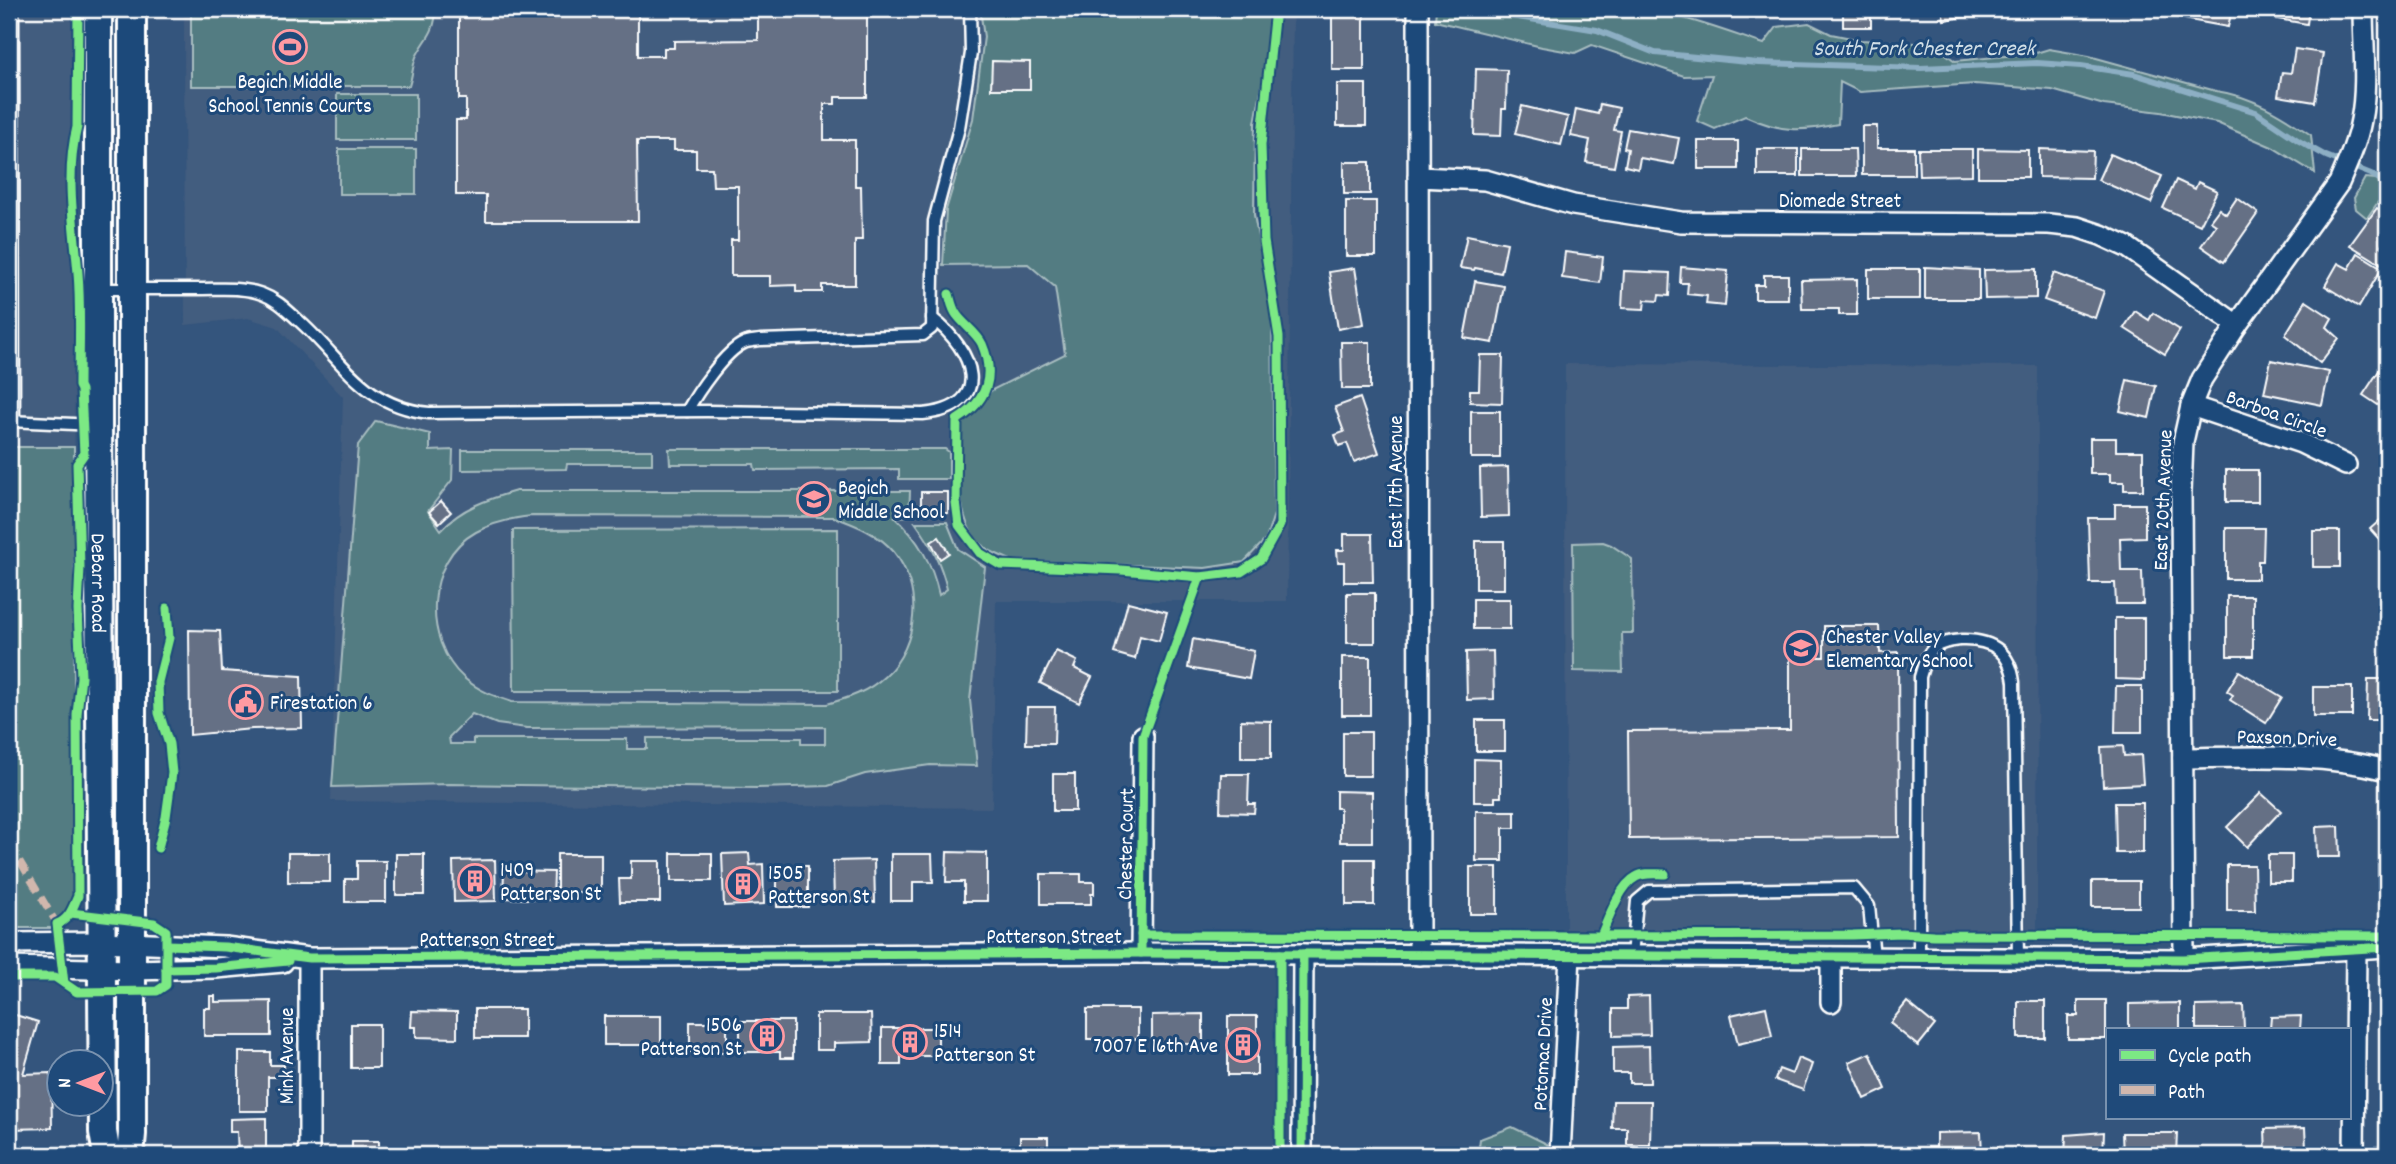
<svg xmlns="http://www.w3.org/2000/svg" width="2396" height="1164" font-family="Dekko,sans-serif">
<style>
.built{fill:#435d7f}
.green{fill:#527b82;stroke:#a8bdc0;stroke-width:2;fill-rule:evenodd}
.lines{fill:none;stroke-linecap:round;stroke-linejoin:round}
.stream{stroke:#8dafc4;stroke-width:6}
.building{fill:#656f85;stroke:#fff;stroke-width:2}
.service-casing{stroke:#fff;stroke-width:15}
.minor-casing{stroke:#fff;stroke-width:24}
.secondary-casing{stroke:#fff;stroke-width:32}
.service{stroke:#1f4a7a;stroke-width:10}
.minor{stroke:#1f4a7a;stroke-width:19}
.secondary{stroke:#1f4a7a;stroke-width:26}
.quiet{stroke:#d1b7ad;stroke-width:7;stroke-dasharray:14 7;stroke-linecap:butt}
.cycleway-casing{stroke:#1f4a7a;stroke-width:13}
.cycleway{stroke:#7ce984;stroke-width:9}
.labels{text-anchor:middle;stroke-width:6;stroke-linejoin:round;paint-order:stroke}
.poi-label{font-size:21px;fill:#fff;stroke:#1f4a7a;text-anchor:start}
.street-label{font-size:21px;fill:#fff;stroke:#1f4a7a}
.water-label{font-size:23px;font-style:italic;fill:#d0dee6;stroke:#1f4a7a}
</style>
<rect width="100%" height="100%" fill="#34557d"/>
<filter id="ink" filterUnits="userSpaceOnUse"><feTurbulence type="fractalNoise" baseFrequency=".0143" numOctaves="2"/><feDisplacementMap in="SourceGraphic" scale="14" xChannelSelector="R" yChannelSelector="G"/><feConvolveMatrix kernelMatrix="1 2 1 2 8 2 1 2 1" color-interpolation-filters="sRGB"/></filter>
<g filter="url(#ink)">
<g class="built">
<polygon points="9,9 75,9 74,897 66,916 53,923 55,928 9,928"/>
<polygon points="184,9 1293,9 1287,601 996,601 992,808 331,801 343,397 277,327 248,318 185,325"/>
<polygon points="1565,364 2038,366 2037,930 1566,929"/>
</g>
<g class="green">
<path d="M191,9H436C435,34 426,37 416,57C413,65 412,77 409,86H191Z"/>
<path d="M980,9H1267L1270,16L1268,52L1255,123L1254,215L1272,314L1274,514L1266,539L1244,562L1205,568L1011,560C1002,556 989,552 982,545C952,519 961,461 960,425L992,390L1065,354L1055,287L1028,264L943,265L946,210L973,119L984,37Z"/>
<path d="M1436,9H1619L1622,12C1646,0 1735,35 1764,44L1777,27L1809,23L1831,34L1861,40L1933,44L1955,61L2036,53L2049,49L2089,56L2216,91C2252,96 2282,115 2311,135L2315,173L2272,147L2217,123L2161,112L2104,105L2052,90L1975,84L1860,92L1840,82L1838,124C1800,132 1781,132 1745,116L1715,129L1697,121L1712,75L1684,76L1592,45L1575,53L1542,47L1435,21Z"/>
<rect x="337" y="94" width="79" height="46"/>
<rect x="339" y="149" width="77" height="45"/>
<polygon points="2365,178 2387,180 2387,206 2378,202 2367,218 2356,209 2354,198"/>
<path d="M376,421L430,434V451L453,450L452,480L428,511L441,530C461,508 488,499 516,491H910L909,516L895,517C919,540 932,563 939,595L947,589C941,563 931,544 915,522H947L958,549L985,567L970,700L977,766L930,765L865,774L828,786L758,788L450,784L332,787L358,445ZM532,516L834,517C856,525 879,534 894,552C923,588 919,645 885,676C868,692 848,698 827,704L512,702C494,696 479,691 464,678C422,641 425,560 476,532C494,522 512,518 532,516ZM472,714L497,724L527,728L825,727V744H801V738H647V749H627V739H473V744H450L449,737Z"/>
<polygon points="9,447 74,447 74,897 66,916 53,923 55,928 9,928"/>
<polygon points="669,449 945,449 949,452 949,479 899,479 899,469 755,470 754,464 670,464"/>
<polygon points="462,450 652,450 652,464 567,464 566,469 462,470"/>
<polygon points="838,529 838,691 514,691 513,530"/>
<polygon points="1603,542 1611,545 1632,559 1633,633 1622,633 1623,672 1574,671 1573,543"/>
<polygon points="1512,1127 1547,1144 1549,1155 1478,1155 1480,1139"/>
</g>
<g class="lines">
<polyline class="stream" points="1443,9 1481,11 1597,30 1655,53 1758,63 1921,68 2037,63 2081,66 2134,74 2256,112 2299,141 2326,156 2371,174 2387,184"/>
</g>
<g class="building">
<polygon points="509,9 638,9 638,56 664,56 664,48 674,48 674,41 758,40 758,9 867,9 867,97 835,97 835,104 824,104 824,140 855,140 855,186 861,186 862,240 855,240 855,285 822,285 822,292 796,292 796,285 770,286 770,276 731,276 731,240 738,240 738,186 713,186 712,168 696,168 696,150 674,150 674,141 637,141 638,221 486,221 486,195 456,195 456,120 466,120 466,99 459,99 459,11 509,11"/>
<rect x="1843" y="9" width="28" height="18"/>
<polygon points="1942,9 1976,9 1977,15 1944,20"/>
<polygon points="2186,9 2232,9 2228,27 2184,19"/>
<polygon points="2261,9 2309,9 2307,24 2260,16"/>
<polygon points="1332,11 1364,12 1364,70 1332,70"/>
<polygon points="2295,49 2323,53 2315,102 2278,96 2282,72 2291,73"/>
<polygon points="992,61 1030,62 1030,89 991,89"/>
<polygon points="1476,69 1507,70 1506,109 1502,109 1501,136 1474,135"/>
<rect x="1337" y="84" width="29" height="42"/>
<polygon points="1600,104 1619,108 1614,130 1621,131 1614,167 1586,162 1590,140 1571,136 1576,109 1598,114"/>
<polygon points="1522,106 1568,117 1561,145 1515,134"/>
<polygon points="1862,126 1877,126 1877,148 1914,148 1914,175 1862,175"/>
<polygon points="1628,129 1679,138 1674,164 1640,158 1638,169 1625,166 1628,149 1624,148"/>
<rect x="1698" y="141" width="40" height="28"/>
<rect x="1757" y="149" width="41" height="27"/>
<polygon points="1802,149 1855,149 1856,176 1802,176"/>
<polygon points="1918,149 1972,149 1972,175 1919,176"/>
<polygon points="1978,149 2028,150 2028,177 1978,177"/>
<polygon points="2039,149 2093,151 2092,178 2039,177"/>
<polygon points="2110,154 2162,176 2151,203 2098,180"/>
<rect x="1344" y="162" width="26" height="32"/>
<polygon points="2176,180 2195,189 2198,182 2217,191 2200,225 2163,208"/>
<polygon points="2237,198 2258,213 2224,262 2201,246 2216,225 2210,221 2219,209 2226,214"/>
<rect x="1346" y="201" width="30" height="55"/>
<polygon points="2377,208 2387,215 2387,236 2381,246 2387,251 2387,256 2381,264 2350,245"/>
<polygon points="1467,235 1507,243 1501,273 1475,268 1474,270 1460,268"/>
<polygon points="1565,252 1603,257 1600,283 1562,278"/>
<polygon points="2358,253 2382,268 2359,307 2325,286 2338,263 2349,269"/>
<polygon points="1681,267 1728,271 1725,306 1706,304 1707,296 1687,294 1688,283 1680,283"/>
<polygon points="1925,267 1979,270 1979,299 1925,299"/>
<polygon points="1355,268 1364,324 1338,329 1329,272"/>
<rect x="1868" y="269" width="52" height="30"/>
<polygon points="2036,269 2036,298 1985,299 1984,270"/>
<polygon points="1624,271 1670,273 1669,296 1659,295 1658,301 1645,300 1644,309 1622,308"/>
<polygon points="2054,273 2104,291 2095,318 2044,300"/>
<polygon points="1764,275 1788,275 1788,299 1755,299 1755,285 1764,285"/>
<polygon points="1857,279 1857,315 1839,315 1839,309 1802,309 1801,280"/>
<polygon points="1475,281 1504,286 1493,343 1464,338"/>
<polygon points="2306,301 2332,318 2327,327 2339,338 2320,363 2285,335"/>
<polygon points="2135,311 2149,320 2153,313 2180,330 2165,354 2124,328"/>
<polygon points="1341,342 1370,342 1370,389 1342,389"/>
<polygon points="1480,355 1503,355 1502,403 1470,402 1470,390 1479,390"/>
<polygon points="2271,360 2329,372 2322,405 2264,393"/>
<polygon points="2382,366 2387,369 2387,411 2363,395"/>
<polygon points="2127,380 2156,386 2149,418 2120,411"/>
<polygon points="1360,398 1379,453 1354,462 1347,443 1339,446 1335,435 1344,432 1335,407"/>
<rect x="1471" y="411" width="29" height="47"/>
<polygon points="2090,438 2116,438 2116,451 2143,451 2143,490 2124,490 2124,482 2110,482 2110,474 2090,474"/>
<polygon points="1508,467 1509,516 1481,517 1480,468"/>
<rect x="2226" y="470" width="32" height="32"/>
<rect x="921" y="492" width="27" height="21"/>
<polygon points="441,501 451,512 439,523 429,512"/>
<polygon points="2115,504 2145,504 2145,537 2120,538 2121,571 2142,571 2143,604 2116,604 2115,583 2090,583 2088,518 2115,518"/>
<polygon points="2387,514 2387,548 2370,529"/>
<polygon points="2226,528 2264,528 2263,561 2258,561 2258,579 2226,579"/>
<rect x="2313" y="531" width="27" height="36"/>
<polygon points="1344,534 1372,534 1373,582 1344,582 1344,562 1338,562 1337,550 1344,550"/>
<polygon points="939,537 949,553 940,559 931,542"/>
<rect x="1476" y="541" width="28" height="48"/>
<rect x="1347" y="593" width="28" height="50"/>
<rect x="2227" y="596" width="26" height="60"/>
<rect x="1473" y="599" width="37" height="30"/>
<polygon points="1128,602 1167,612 1159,641 1140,636 1135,659 1114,653"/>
<polygon points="2115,618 2144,618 2144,680 2115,679"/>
<polygon points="1824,626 1879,626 1880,653 1898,652 1899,837 1629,839 1628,731 1790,730 1790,657 1824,657"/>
<polygon points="189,630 220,631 222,671 301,676 302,728 252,729 190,735"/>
<polygon points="1193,639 1254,651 1249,679 1188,668"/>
<polygon points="1056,651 1077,661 1074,668 1092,677 1079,703 1040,683"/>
<polygon points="1493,651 1494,699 1467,700 1466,652"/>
<rect x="1342" y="657" width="28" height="58"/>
<polygon points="2239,671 2282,697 2266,723 2230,700 2233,695 2227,691"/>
<polygon points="2368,679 2387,679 2386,720 2367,720"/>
<polygon points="2116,686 2142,686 2142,732 2115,732"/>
<rect x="2313" y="687" width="39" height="29"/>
<polygon points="1027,707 1055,707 1054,744 1026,744"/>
<polygon points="1241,720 1271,721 1271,758 1241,758"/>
<rect x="1476" y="720" width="29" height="31"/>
<rect x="1343" y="732" width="28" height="44"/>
<polygon points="2123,746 2124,756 2141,755 2143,784 2103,786 2101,747"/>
<polygon points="1474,759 1501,760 1501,797 1495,797 1495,802 1474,802"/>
<rect x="1053" y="774" width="22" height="37"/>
<polygon points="1221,774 1249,774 1248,804 1255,804 1254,813 1220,812"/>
<polygon points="1336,791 1372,792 1372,842 1340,842 1340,808 1336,808"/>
<polygon points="2261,793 2281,811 2247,847 2227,827"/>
<polygon points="2115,803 2143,803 2143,853 2116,853"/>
<polygon points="1476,811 1515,811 1515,828 1503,828 1503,861 1476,861"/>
<polygon points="2339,826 2340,857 2317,857 2316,827"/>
<polygon points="947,852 987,853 987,901 964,901 964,882 946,882"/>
<rect x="288" y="853" width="42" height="29"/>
<rect x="671" y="853" width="41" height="28"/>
<polygon points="749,853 750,865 763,864 764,904 724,906 722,854"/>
<rect x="396" y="854" width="28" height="41"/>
<rect x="557" y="854" width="44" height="39"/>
<polygon points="891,854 932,854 933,882 913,882 913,901 891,901"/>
<rect x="2268" y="855" width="24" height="27"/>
<rect x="1346" y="859" width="28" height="46"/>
<polygon points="495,860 496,901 454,902 453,861"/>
<polygon points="874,860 875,902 834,902 833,861"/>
<polygon points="357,861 386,861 386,902 345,902 345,879 357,879"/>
<polygon points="631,861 660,861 660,902 620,902 619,879 631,879"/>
<polygon points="2227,865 2254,865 2255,911 2227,911"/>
<rect x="2378" y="865" width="9" height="23"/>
<rect x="777" y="866" width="31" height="41"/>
<rect x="1470" y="867" width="27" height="47"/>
<polygon points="504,871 554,872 553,900 503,898"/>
<polygon points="1041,874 1081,874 1081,882 1094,882 1094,894 1091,894 1091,904 1041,904"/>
<rect x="2092" y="881" width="47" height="26"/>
<polygon points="210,996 215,996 215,1002 271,1001 271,1036 204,1036 204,1008 210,1008"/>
<polygon points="1649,996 1650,1035 1613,1036 1613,1009 1627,1009 1627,997"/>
<polygon points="2078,1000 2106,1000 2106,1039 2068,1039 2068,1016 2078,1016"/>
<rect x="2018" y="1001" width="27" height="37"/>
<polygon points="1907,1002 1935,1025 1918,1046 1890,1023"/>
<polygon points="2180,1003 2180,1029 2129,1029 2129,1004"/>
<polygon points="2243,1005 2244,1029 2196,1029 2196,1006"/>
<polygon points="1766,1007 1772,1036 1738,1044 1731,1015"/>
<rect x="475" y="1009" width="49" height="29"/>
<rect x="1087" y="1009" width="51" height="30"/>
<polygon points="412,1011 457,1012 457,1038 416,1037 416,1027 411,1027"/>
<polygon points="9,1013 38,1022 23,1074 51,1073 52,1128 9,1129"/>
<polygon points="816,1014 871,1014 872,1042 834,1043 834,1050 816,1050"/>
<polygon points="1203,1014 1203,1044 1152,1044 1152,1015"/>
<rect x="604" y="1016" width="57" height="29"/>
<rect x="1228" y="1016" width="29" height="59"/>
<polygon points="2301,1016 2300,1029 2270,1029 2271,1017"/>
<polygon points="740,1021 793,1021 793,1058 780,1058 780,1052 740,1052"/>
<rect x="690" y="1022" width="37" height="30"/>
<rect x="351" y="1024" width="28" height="44"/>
<polygon points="882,1028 938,1028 938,1056 901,1056 901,1065 882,1065"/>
<polygon points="1649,1046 1650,1083 1629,1083 1629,1073 1613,1073 1613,1047"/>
<polygon points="239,1052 270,1052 270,1065 284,1065 284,1077 268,1077 268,1111 239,1111"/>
<polygon points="1870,1053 1886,1089 1865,1099 1849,1062"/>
<polygon points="1798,1058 1812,1064 1803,1090 1775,1080 1779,1069 1792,1074"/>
<polygon points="1613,1101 1651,1101 1650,1145 1627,1145 1627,1128 1612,1128"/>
<polygon points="266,1118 266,1155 238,1155 237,1132 230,1132 230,1119"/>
<polygon points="2305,1128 2306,1149 2290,1149 2291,1155 2266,1155 2265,1129"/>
<polygon points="1981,1132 1982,1155 1936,1155 1936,1133"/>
<polygon points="2104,1132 2103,1155 2065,1155 2066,1135"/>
<polygon points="2122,1133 2177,1133 2176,1155 2123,1155"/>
<rect x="1020" y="1137" width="28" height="18"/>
<rect x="352" y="1141" width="27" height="14"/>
<polygon points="403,1152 454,1153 454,1155 403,1155"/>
</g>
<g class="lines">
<g class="service-casing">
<g id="service">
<polyline points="13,9 14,421"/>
<path d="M101,289C135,289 169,289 203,289C222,289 244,287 262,294C276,299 286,309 297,319C343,359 362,406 429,413L707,411L923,414C996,407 974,350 932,318"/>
<path d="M687,411C697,393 725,351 744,343C748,341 755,341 760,340L923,335L932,328L934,221L959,128L971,53L970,9"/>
<polyline points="9,421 95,425"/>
<polyline points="1632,956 1637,901 1649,891 1854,888 1869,906 1874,957"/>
<path d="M1919,957L1920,677C1923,667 1926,654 1934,648C1941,642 1952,641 1961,640C1992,639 2010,651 2014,682L2018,958"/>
</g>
</g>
<g class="minor-casing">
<g id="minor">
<polyline points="1418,9 1419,955"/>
<polyline points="1418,177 1485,180 1573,205 1681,222 2049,224 2077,227 2101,235 2127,247 2237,325"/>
<polyline points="2191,406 2301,443 2346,465"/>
<path d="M2183,758C2252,757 2320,753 2387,770"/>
<polyline points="9,943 100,942 225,947 309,958 1141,953 2184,959 2387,947"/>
<polyline points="1141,953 1143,736"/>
<polyline points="1831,957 1831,1002"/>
<polyline points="309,958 309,1155"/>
<path d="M2184,959L2181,492L2183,442L2191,406L2202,379L2237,325L2339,183C2348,162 2357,142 2361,120C2368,85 2363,45 2363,9"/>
<polyline points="9,967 132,970 216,968 283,962"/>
<polyline points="1302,1155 1303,954"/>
<polyline points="1560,1155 1570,955"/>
<polyline points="2354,1155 2356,949"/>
</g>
</g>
<g class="secondary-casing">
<g id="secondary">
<path id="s1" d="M98,9V425L103,1132L107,1155"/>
<polyline points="130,1155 132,1134 132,9"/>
</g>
</g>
<use href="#service" class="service"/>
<use href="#minor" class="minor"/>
<use href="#secondary" class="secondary"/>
<polyline class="quiet" points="9,843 57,924"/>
<g class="cycleway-casing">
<g id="cycleway">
<path d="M949,294C951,301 952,309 957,315C964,325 977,333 982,344C996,377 986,402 957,420L956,502L959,525L980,553L1000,565L1121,570L1200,577"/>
<polyline points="158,848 166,817 172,773 169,744 159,713 158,682 169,638 167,608"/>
<path d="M1141,935L1601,936C1608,919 1620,885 1636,877C1644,872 1656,874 1665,874"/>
<polyline points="1601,936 1853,935 1901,933 1933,935 2387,936"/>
<polyline points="167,945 225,947 309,958 1141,953 2184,959 2387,947"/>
<polyline points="1141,953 1143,736 1200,577 1241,572 1261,559 1280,525 1279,337 1264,241 1261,145 1275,9"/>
<polyline points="1280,954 1280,1155"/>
<polyline points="166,969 216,968 288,961"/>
<polyline points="9,977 55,977 77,992 157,991 166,985 166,931 154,923 71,913"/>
<path d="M64,983L57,924C70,919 73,907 78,896L77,714L81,677L78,610L80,567L77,464L84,454L81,390L79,386C79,349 81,310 78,273C74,225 65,174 77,127L78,9"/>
<polyline points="1302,1155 1303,954"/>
</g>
</g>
<use href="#cycleway" class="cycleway"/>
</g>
</g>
<defs>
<g id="stadium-ring" transform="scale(1.75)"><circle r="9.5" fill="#1f4a7a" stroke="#ff9aa2" stroke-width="1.5"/><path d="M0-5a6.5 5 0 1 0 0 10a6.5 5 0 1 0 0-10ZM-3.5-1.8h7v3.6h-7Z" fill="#ff9aa2"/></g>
<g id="school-ring" transform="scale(1.75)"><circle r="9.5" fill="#1f4a7a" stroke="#ff9aa2" stroke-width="1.5"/><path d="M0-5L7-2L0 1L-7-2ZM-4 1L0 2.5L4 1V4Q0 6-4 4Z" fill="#ff9aa2"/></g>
<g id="civic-ring" transform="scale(1.75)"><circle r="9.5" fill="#1f4a7a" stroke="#ff9aa2" stroke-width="1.5"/><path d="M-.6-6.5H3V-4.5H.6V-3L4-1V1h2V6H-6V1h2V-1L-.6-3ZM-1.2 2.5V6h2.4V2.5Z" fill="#ff9aa2"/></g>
<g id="building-ring" transform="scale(1.75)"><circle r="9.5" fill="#1f4a7a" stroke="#ff9aa2" stroke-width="1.5"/><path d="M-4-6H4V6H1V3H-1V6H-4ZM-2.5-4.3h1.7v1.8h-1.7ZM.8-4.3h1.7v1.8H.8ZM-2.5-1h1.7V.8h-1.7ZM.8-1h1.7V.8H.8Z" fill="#ff9aa2"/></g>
</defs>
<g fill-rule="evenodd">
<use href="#stadium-ring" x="290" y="47"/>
<use href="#school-ring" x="814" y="499"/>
<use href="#school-ring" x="1801" y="648"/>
<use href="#civic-ring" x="246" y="702"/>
<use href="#building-ring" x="475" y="881"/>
<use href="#building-ring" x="743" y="884"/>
<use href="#building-ring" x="767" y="1036"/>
<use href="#building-ring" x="910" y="1042"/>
<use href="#building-ring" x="1243" y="1045"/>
</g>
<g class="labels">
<g class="poi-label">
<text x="290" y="88" text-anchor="middle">Begich Middle<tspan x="290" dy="24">School Tennis Courts</tspan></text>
<text x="838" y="494">Begich<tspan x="838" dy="24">Middle School</tspan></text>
<text x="1826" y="643">Chester Valley<tspan x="1826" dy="24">Elementary School</tspan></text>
<text x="270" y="709">Firestation 6</text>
<text x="500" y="876">1409<tspan x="500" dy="24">Patterson St</tspan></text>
<text x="768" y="879">1505<tspan x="768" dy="24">Patterson St</tspan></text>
<text x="742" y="1031" text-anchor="end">1506<tspan x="742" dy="24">Patterson St</tspan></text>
<text x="934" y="1037">1514<tspan x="934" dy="24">Patterson St</tspan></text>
<text x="1218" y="1052" text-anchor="end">7007 E 16th Ave</text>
</g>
<g class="street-label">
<text x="1840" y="207">Diomede Street</text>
<text transform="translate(2277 413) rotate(20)" y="7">Barboa Circle</text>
<text transform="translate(1395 482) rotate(-90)" y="7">East 17th Avenue</text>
<text transform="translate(2162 500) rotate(-88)" y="7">East 20th Avenue</text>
<text dy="7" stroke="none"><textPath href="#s1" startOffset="574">DeBarr Road</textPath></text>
<text transform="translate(2287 737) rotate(2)" y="7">Paxson Drive</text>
<text transform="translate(1125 844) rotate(-89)" y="7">Chester Court</text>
<text x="1054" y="943">Patterson Street</text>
<text x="487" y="946">Patterson Street</text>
<text transform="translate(1542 1054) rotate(-87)" y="7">Potomac Drive</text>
<text transform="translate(286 1056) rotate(-90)" y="7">Mink Avenue</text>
</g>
<g class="water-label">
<text x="1924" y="55">South Fork Chester Creek</text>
</g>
</g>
<rect width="2396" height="1164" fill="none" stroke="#1f4a7a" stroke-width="35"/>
<rect x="18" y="18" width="2361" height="1129" fill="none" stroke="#fff" stroke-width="2.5" filter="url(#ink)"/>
<rect x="2106" y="1028" width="245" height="91" fill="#1f4a7a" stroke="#7992af" stroke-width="2"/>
<rect x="2120" y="1050" width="35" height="10" fill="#7ce984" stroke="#7992af" stroke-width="2"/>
<text x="2168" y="1062" font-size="21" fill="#ffffff">Cycle path</text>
<rect x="2120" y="1085" width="35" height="10" fill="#d1b7ad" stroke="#7992af" stroke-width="2"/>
<text x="2168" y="1098" font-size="21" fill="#ffffff">Path</text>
<g transform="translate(80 1083) rotate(270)"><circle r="33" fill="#1f4a7a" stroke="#7992af" stroke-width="2"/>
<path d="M0-5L12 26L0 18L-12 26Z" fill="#ff9aa2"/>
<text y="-10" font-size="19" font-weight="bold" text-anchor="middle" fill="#ffffff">N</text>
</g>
</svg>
